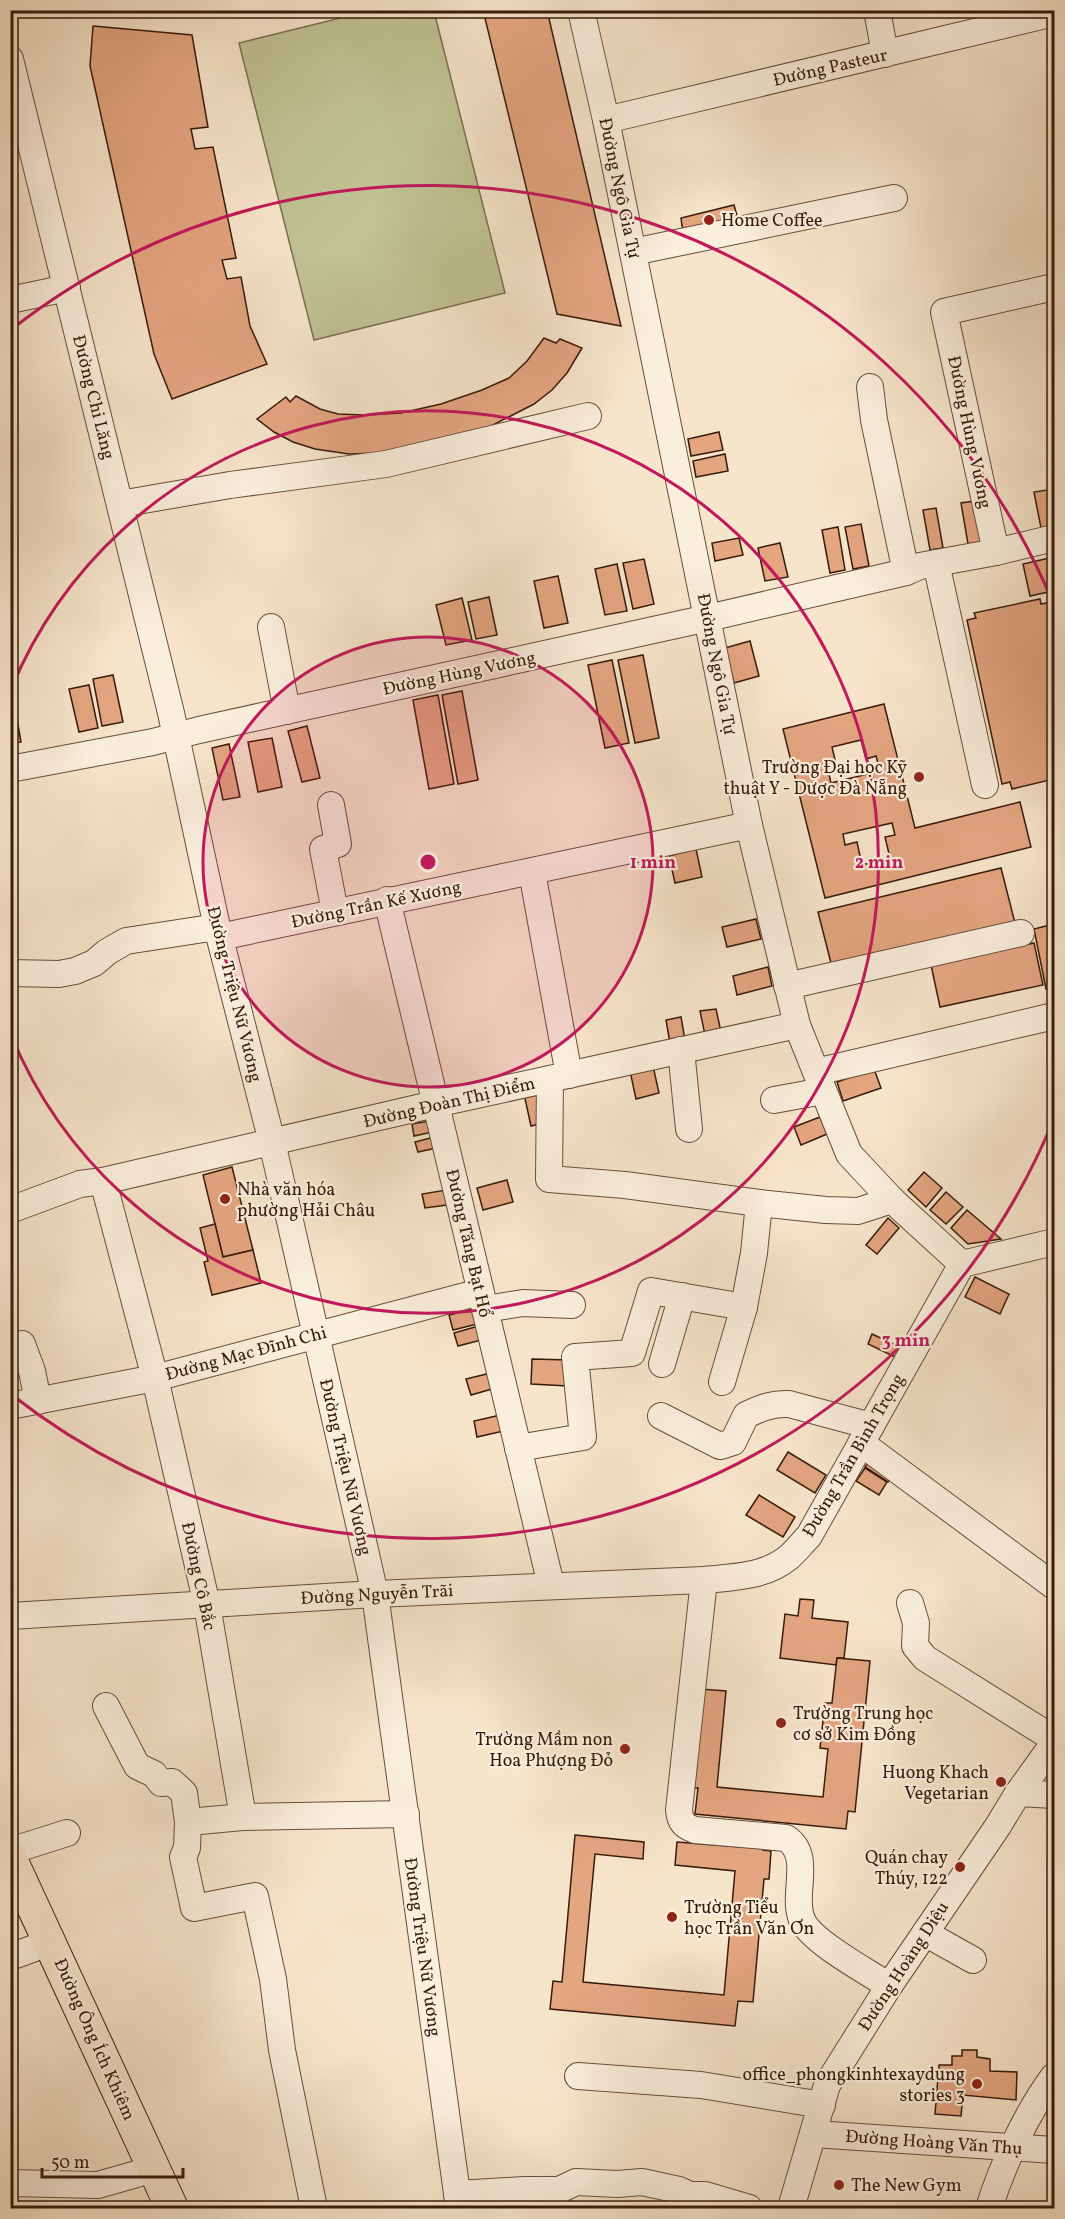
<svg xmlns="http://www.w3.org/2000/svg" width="1065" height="2219" font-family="Vollkorn,serif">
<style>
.green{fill:#c0c395;stroke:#7c6f4f;stroke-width:1.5}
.building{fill:#e4a581;stroke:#371b09;stroke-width:1.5;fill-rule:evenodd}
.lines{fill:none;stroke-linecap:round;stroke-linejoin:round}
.minor-casing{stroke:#674e3a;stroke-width:28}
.major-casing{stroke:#371b09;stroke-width:34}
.minor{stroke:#faeedd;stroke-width:26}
.major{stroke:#f7e5cb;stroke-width:32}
.ring{fill:none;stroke:#c2185b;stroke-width:3}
.poi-dot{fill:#8f2418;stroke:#faeedd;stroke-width:2}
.labels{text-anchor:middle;stroke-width:4.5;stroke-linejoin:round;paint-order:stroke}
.street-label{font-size:18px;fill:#371b09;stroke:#faeedd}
.poi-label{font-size:18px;fill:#371b09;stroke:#faeedd;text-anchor:start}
.centre{fill:#c2185b;stroke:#faeedd;stroke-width:3}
.ring-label{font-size:18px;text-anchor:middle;font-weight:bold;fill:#c2185b;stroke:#faeedd;stroke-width:4.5;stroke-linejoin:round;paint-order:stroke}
</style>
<rect width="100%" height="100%" fill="#f7e5cb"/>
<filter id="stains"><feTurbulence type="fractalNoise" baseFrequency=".00333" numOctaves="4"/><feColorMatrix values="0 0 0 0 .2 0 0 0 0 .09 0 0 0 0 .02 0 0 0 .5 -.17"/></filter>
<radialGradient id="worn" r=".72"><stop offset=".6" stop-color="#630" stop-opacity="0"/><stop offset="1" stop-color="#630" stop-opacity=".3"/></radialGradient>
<polygon class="green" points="369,11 434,11 505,293 314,340 239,43"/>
<g class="building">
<polygon points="483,10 547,10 621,326 557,314"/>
<polygon points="93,26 192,35 208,127 191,129 195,149 213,147 236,258 222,260 227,279 241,277 250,326 267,364 172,399 154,354 90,66"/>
<polygon points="734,205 739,223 684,230 682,226 681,218"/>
<polygon points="544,338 556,343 560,339 582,348 567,373 552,390 534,404 489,427 386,453 349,454 315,449 293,442 274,432 257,419 286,397 290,402 296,396 320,409 338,414 364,415 401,413 441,404 482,390 509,378 527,361"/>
<polygon points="719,432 723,450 691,456 688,439"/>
<polygon points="725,454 728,471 696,477 693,461"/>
<polygon points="1053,489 1054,526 1041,528 1034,492"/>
<polygon points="974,501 982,542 968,544 961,503"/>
<polygon points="936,508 943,548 930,550 923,510"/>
<polygon points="861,524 869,566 853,569 845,527"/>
<polygon points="838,527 845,570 830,573 822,530"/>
<polygon points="739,538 743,555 715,561 712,543"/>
<polygon points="780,543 788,577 765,581 758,548"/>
<polygon points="1054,557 1054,599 1053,591 1030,596 1023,564"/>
<polygon points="644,559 654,604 633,609 623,563"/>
<polygon points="617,564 627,611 605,615 595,569"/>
<polygon points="558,576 568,623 544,628 534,581"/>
<polygon points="489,597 497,635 476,639 468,602"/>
<polygon points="462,598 472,640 446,645 436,605"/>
<polygon points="1040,599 1041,604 1051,602 1054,618 1054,779 1012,789 1010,782 1002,784 967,620 976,618 974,613"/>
<polygon points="750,641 759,676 734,683 725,648"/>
<polygon points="643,655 659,738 635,743 618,660"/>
<polygon points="612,660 629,743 605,748 588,665"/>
<polygon points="113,675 123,722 102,726 93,679"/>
<polygon points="89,685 98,728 79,732 69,689"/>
<polygon points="462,691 478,780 458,784 442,695"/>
<polygon points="438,695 454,784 429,789 413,700"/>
<path d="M884,704L915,828L1020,802L1031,847L825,898L783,729ZM861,740L866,759L876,756L880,771L831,783L827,766L836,764L832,747ZM892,823L895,835L885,837L890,858L862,865L857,842L845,845L843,834Z"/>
<polygon points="10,707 15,707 21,742 10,744"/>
<polygon points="307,726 320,778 302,782 288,731"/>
<polygon points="272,738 282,787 258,792 248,742"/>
<polygon points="229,744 240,797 223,800 212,748"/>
<polygon points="696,849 702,877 675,883 669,856"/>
<polygon points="1001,868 1015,923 832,967 818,912"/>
<polygon points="756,919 761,939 727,947 722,927"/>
<polygon points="1054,924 1054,988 1046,989 1034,929"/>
<polygon points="1034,943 1043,985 940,1007 931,965"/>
<polygon points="768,967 772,986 737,995 733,976"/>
<polygon points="716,1009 721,1032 705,1035 700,1011"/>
<polygon points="681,1017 685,1040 670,1043 666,1020"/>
<polygon points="653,1066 659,1093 636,1099 630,1071"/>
<polygon points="874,1069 881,1088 843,1101 837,1082"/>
<polygon points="542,1090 548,1122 531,1126 524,1094"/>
<polygon points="820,1117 827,1134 801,1145 794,1127"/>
<polygon points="435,1120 437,1131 414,1136 412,1124"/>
<polygon points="438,1136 441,1147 418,1152 415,1142"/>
<polygon points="232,1167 253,1250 223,1257 203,1175"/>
<polygon points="924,1172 942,1188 926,1207 908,1190"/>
<polygon points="507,1180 513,1202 483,1210 477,1188"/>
<polygon points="452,1189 454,1204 425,1208 422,1194"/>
<polygon points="946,1192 963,1207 946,1224 930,1210"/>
<polygon points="967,1210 1001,1239 968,1244 951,1228"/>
<polygon points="888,1218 899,1228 877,1254 866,1245"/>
<polygon points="215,1224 223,1257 253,1250 261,1283 212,1295 204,1262 208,1261 200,1228"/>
<polygon points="975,1277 1009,1294 1000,1314 965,1297"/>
<polygon points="477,1308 481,1323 453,1330 449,1315"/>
<polygon points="482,1325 485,1339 458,1346 454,1333"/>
<polygon points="872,1334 902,1348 897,1358 868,1344"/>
<polygon points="532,1359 569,1360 568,1386 531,1384"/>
<polygon points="495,1372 499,1387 471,1395 466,1379"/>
<polygon points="505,1414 508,1430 477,1437 474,1421"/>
<polygon points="788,1452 826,1475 815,1493 777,1470"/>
<polygon points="873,1455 896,1470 888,1482 865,1467"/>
<polygon points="865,1468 887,1482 879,1495 856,1481"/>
<polygon points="759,1495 795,1517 783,1537 746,1515"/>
<polygon points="800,1599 814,1600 812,1618 848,1622 844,1658 837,1658 836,1665 780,1658 785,1614 798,1616"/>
<polygon points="837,1658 870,1661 855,1812 848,1811 846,1829 695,1814 698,1788 691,1788 701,1689 726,1691 717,1787 823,1797 828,1749 820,1748 825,1703 832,1703"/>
<polygon points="575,1835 644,1842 643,1859 595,1854 583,1982 724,1995 735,1871 675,1865 677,1842 740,1847 741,1840 764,1843 763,1850 771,1851 769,1879 764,1879 753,2002 738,2001 735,2026 550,2009 553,1981 562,1982"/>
<polygon points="962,2050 977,2050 977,2057 990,2059 990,2071 1017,2072 1016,2100 963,2095 961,2116 935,2114 939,2065 952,2065 952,2056 962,2056"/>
</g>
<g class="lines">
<g class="minor-casing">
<g id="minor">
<polyline points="581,10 606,120 749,825 797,1025 849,1154 892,1200 962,1264"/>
<polyline points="877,10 885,54"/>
<polyline points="10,59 171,713 217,927 272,1142 375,1594 459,2208"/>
<polyline points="606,120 1054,13"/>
<polyline points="633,252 894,198"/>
<polyline points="10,300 67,288"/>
<polyline points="870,387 874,420 906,572"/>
<polyline points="120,504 230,485 386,464 588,416"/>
<polyline points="996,552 944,312 1054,287"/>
<polyline points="936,563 985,785"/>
<polyline points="271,627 287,711"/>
<polyline points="10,769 153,742 199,730 708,618 906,572 920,566 996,552 1054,538"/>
<polyline points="331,805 338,844 323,849 335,912"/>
<polyline points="532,872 569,1075"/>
<polyline points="387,900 551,1585"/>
<polyline points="220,937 749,825"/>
<polyline points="10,973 59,974 75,971 94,963 107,952 126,941 217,927"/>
<polyline points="787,986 1021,933"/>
<polyline points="681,1050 689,1129"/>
<polyline points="816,1072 1054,1016"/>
<polyline points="550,1079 549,1179 625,1185 759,1203 754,1253 744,1307 722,1382"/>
<polyline points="774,1100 823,1091"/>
<polyline points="103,1181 155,1378 207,1605 243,1817 406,1814"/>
<polyline points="759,1203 826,1210 858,1211 892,1200"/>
<polyline points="10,1210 80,1184 103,1181 435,1104 797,1025"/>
<polyline points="485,1309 523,1303 572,1305"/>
<polyline points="22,1344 32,1371 38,1401"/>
<polyline points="662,1364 682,1296"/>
<polyline points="10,1406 155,1378 480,1292"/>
<path d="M661,1416L720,1446L733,1442L746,1415C761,1408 773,1403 789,1404L871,1426"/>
<polyline points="861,1443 1054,1586"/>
<polyline points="518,1448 583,1437 575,1357 632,1353 651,1291 744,1307"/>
<path d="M704,1580L679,1810C680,1822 684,1826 695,1830L786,1838C814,1856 790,1896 803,1922C814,1943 868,1972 889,1986"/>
<polyline points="910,1603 916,1623 915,1646 925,1658 1054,1739"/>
<path d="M10,1616L375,1594L704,1580C734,1577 765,1577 789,1557C796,1551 802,1543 809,1536L962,1264L1054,1242"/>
<polyline points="106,1706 137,1766 154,1774 161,1783 172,1782 184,1793 188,1822 243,1817"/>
<polyline points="1018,1793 1054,1795"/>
<polyline points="188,1822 187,1848 183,1857 194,1908 255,1896 273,1979 282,2050 314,2208"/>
<polyline points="10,1851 67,1833"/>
<polyline points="925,1933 973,1960"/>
<polyline points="10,1957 51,1942"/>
<polyline points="578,2076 701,2085 822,2105"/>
<polyline points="814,2134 1054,2150"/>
<polyline points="10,2183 98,2185 154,2169"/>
<polyline points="457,2194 524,2190 559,2190 576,2182 617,2184 642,2182 679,2190 690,2195 705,2195 749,2208"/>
<polyline points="791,2208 827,2085 889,1986 998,1826 1018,1793 1054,1743"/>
<path d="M989,2208C1002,2166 1027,2112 1054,2076"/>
</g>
</g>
<g class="major-casing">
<polyline id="major" points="10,1857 172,2208"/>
</g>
<use href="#minor" class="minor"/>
<use href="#major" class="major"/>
</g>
<circle cx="428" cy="862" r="225" fill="#c2185b" fill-opacity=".12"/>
<g class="ring">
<circle cx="428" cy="862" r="225"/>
<path d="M11 689A451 451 0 1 1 11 1035"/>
<path d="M1053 1121A676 676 0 0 1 12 1395M12 329A676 676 0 0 1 1053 603"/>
</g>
<g class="poi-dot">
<circle cx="709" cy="220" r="6"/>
<circle cx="919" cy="777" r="6"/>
<circle cx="225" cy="1199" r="6"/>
<circle cx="781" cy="1723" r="6"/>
<circle cx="625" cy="1749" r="6"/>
<circle cx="1001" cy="1782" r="6"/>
<circle cx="960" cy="1867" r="6"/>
<circle cx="672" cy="1917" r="6"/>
<circle cx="977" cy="2084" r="6"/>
<circle cx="839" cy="2185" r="6"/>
</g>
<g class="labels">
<g class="street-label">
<text transform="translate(830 67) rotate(-13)" y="6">Đường Pasteur</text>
<text transform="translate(620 188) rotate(78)" y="6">Đường Ngô Gia Tự</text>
<text transform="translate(94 397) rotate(76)" y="6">Đường Chi Lăng</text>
<text transform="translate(970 432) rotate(78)" y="6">Đường Hùng Vương</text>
<text transform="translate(717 664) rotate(79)" y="6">Đường Ngô Gia Tự</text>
<text transform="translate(459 673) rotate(-12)" y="6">Đường Hùng Vương</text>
<text transform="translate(376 904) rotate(-12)" y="6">Đường Trần Kế Xương</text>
<text transform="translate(235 994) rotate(76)" y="6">Đường Triệu Nữ Vương</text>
<text transform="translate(449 1102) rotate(-13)" y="6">Đường Đoàn Thị Điểm</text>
<text transform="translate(469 1243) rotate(77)" y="6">Đường Tăng Bạt Hổ</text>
<text transform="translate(246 1353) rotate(-15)" y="6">Đường Mạc Đĩnh Chi</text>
<text transform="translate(853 1455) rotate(-60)" y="6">Đường Trần Bình Trọng</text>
<text transform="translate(346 1467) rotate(77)" y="6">Đường Triệu Nữ Vương</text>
<text transform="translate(199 1576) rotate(78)" y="6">Đường Cô Bắc</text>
<text transform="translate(377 1594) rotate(-3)" y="6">Đường Nguyễn Trãi</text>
<text transform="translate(423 1947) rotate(82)" y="6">Đường Triệu Nữ Vương</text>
<text transform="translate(903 1966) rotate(-57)" y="6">Đường Hoàng Diệu</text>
<text transform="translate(95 2039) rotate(66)" y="6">Đường Ông Ích Khiêm</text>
<text transform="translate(934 2142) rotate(4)" y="6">Đường Hoàng Văn Thụ</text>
</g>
<g class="poi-label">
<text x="721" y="226">Home Coffee</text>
<text x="907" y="773" text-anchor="end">Trường Đại học Kỹ<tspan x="907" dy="21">thuật Y - Dược Đà Nẵng</tspan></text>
<text x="237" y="1195">Nhà văn hóa<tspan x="237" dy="21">phường Hải Châu</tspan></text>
<text x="793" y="1719">Trường Trung học<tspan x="793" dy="21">cơ sở Kim Đồng</tspan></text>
<text x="613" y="1745" text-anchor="end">Trường Mầm non<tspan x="613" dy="21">Hoa Phượng Đỏ</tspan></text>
<text x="989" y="1778" text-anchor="end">Huong Khach<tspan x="989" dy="21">Vegetarian</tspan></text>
<text x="948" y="1863" text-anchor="end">Quán chay<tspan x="948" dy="21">Thúy, 122</tspan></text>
<text x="684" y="1913">Trường Tiểu<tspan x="684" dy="21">học Trần Văn Ơn</tspan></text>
<text x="965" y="2080" text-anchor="end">office_phongkinhtexaydung<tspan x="965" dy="21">stories 3</tspan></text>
<text x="851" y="2191">The New Gym</text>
</g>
</g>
<circle cx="428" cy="862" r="9" class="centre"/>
<g class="ring-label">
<text x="653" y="868">1 min</text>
<text x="879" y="868">2 min</text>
<text x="906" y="1346">3 min</text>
</g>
<rect width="1065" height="2219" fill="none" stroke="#f7e5cb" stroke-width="36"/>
<rect x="12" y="12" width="1041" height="2195" fill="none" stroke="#371b09" stroke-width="3"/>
<rect x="18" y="18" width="1029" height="2183" fill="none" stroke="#371b09" stroke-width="1.5"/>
<path d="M42 2168v9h141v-9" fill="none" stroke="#371b09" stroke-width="3"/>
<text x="51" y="2168" font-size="18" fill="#371b09" stroke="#faeedd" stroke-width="4.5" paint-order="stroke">50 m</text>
<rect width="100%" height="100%" filter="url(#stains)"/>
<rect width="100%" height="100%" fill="url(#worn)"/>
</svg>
